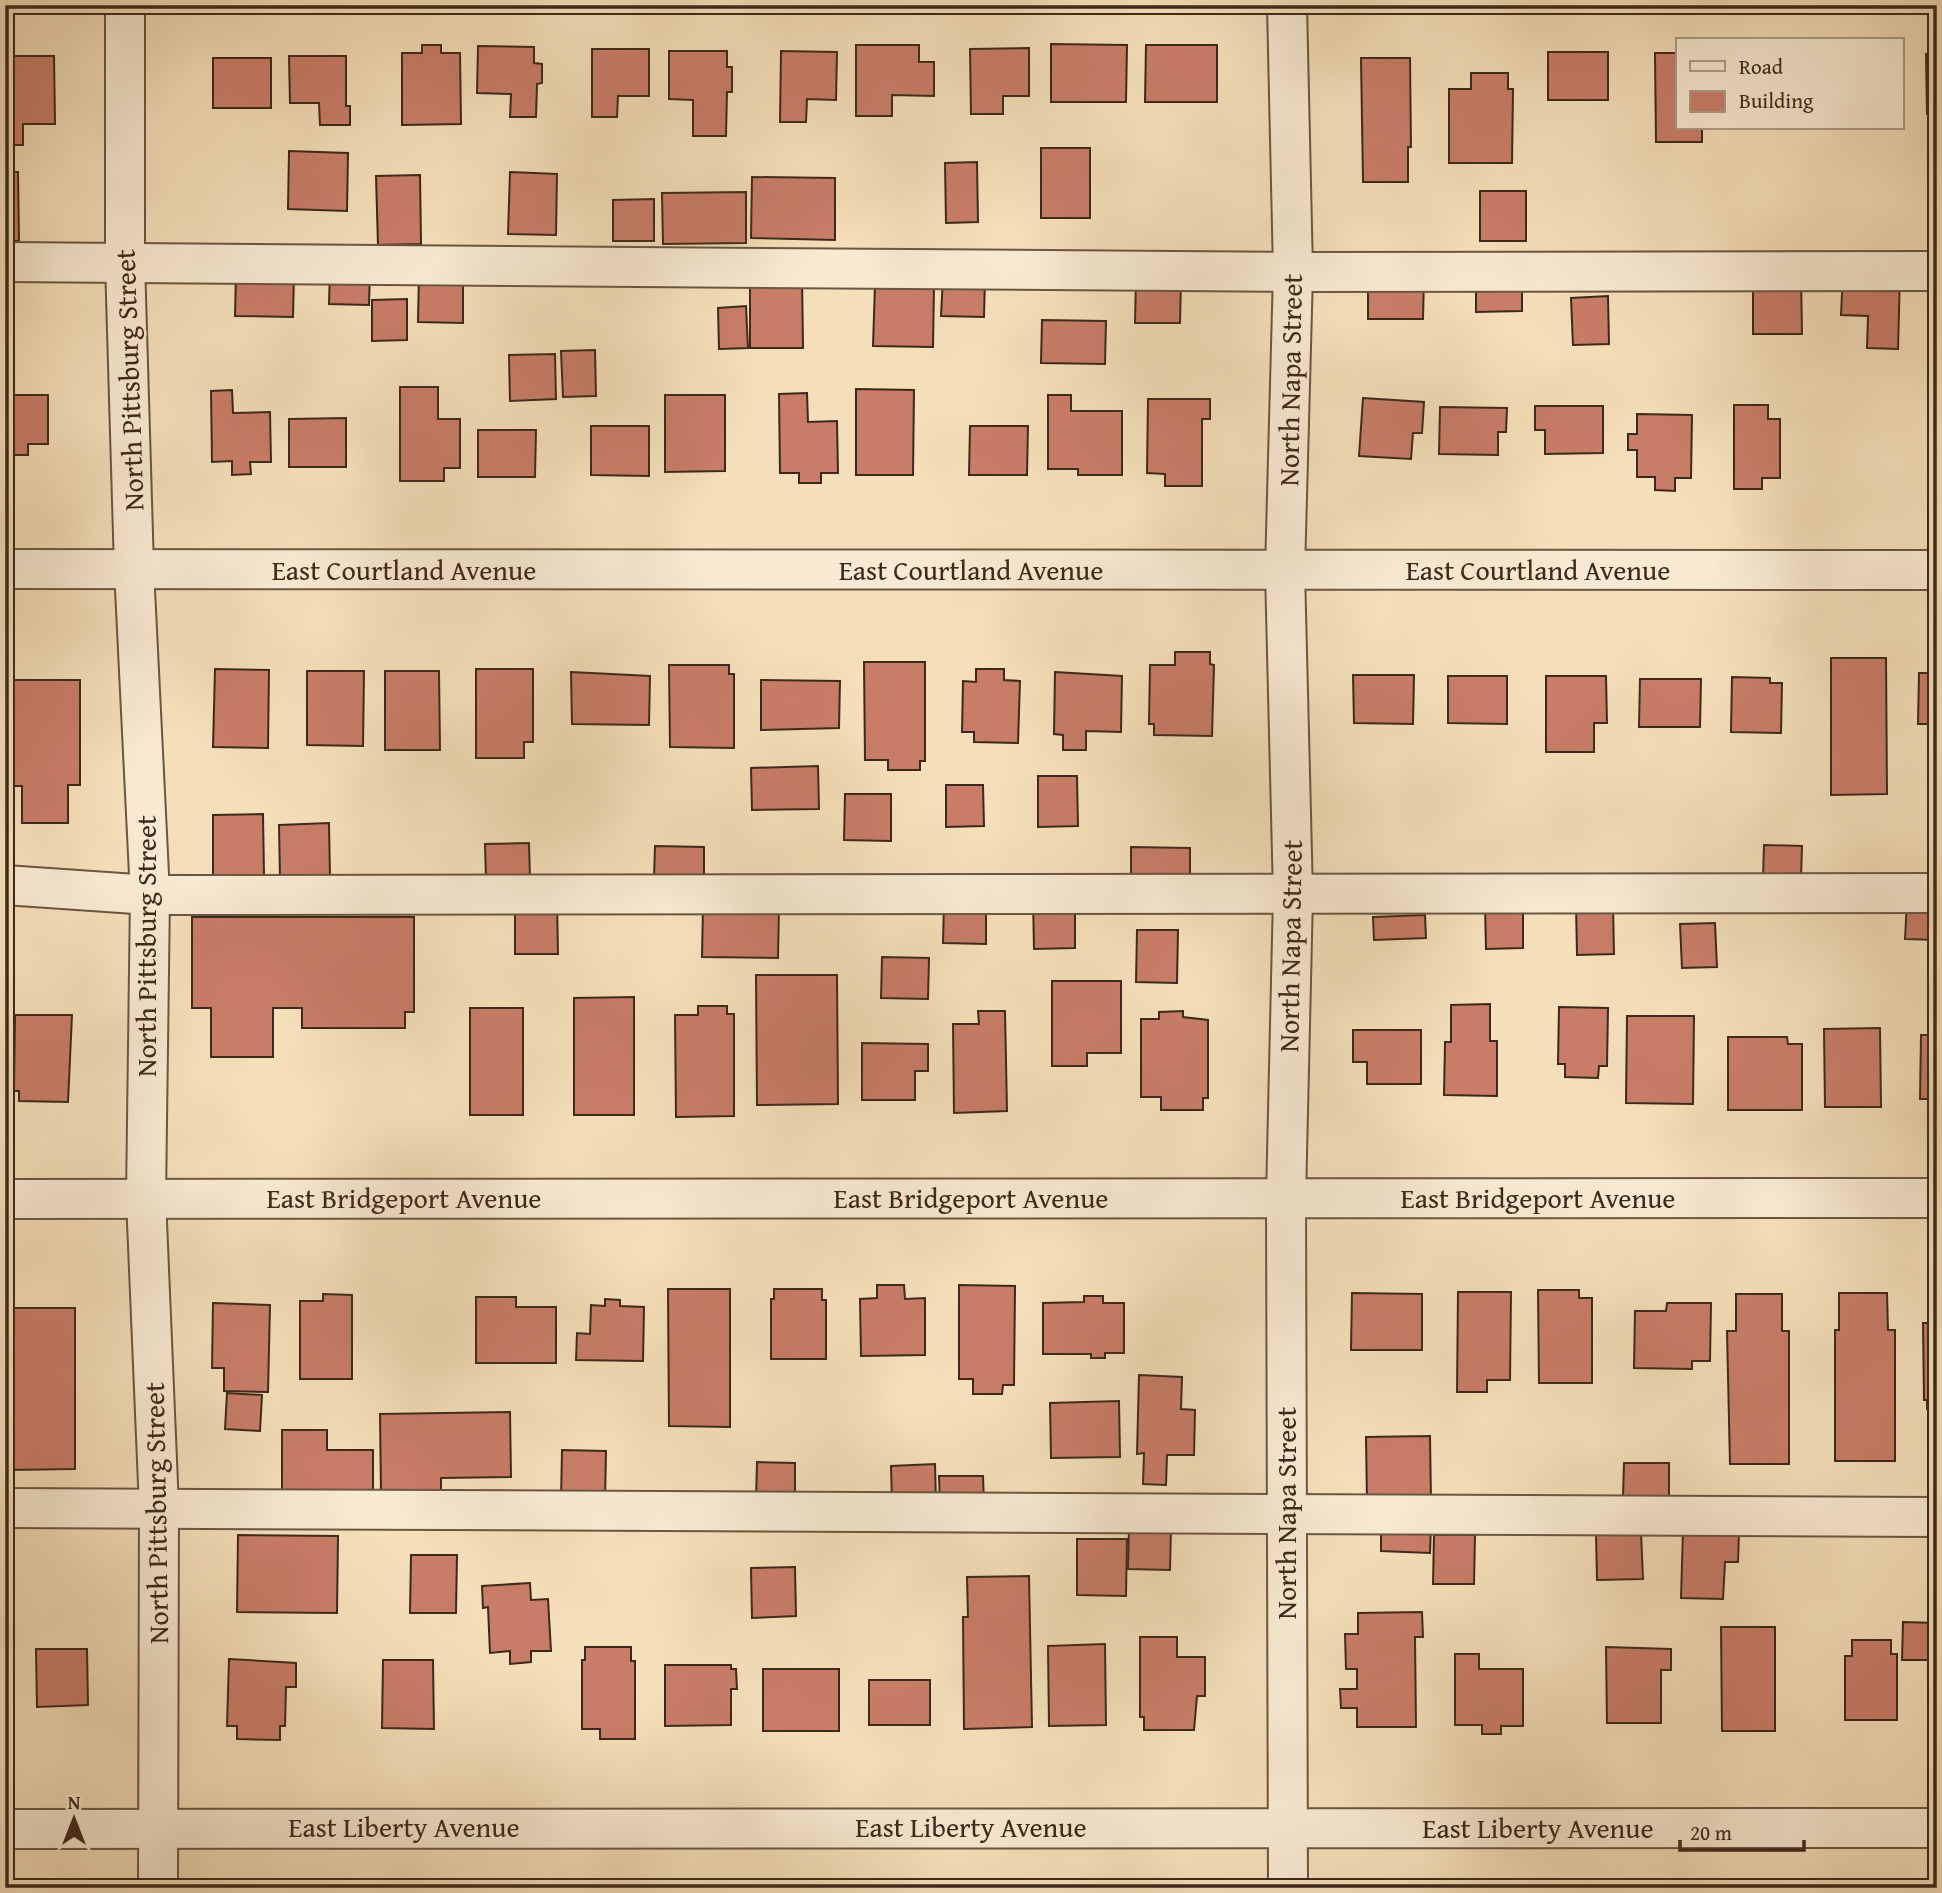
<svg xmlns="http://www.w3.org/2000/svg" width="1942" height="1893" font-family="'Gentium Book Plus',serif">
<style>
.building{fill:#c97d69;stroke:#3c291b;stroke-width:2}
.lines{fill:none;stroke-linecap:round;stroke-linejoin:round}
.minor-casing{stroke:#6a5643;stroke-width:42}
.minor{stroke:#f8ead2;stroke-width:38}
.labels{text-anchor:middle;stroke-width:5;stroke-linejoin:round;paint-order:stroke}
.street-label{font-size:28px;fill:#3c291b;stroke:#f8ead2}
</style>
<rect width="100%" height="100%" fill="#f5dfba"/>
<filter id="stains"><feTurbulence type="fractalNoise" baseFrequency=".00286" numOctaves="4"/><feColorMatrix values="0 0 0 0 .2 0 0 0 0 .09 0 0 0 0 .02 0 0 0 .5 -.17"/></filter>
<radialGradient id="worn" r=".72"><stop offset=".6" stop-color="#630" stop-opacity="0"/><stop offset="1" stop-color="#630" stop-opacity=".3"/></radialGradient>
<g class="building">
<polygon points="1051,44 1127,45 1126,102 1051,102"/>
<polygon points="422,45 441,45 441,53 460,53 461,124 402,125 402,53 422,53"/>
<polygon points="856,45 919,45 919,62 934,62 934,96 892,95 892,116 856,116"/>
<polygon points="1146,45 1217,45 1217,102 1145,102"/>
<polygon points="478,46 534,47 534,63 542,64 542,83 537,84 536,117 510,117 511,94 477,93"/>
<polygon points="1029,48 1029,96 1003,96 1003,114 971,114 970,49"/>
<polygon points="592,49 649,49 649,96 618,96 617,117 592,117"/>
<polygon points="669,51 727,51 727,67 732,67 732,92 727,92 726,136 693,136 693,100 669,99"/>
<polygon points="781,51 837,52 836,100 807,99 806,122 780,122"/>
<rect x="1548" y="52" width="60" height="48"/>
<polygon points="1655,53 1678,53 1678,128 1702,128 1702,142 1656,142"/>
<polygon points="1926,54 1937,54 1937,113 1927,114"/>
<polygon points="13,56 54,56 55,124 23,124 23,145 5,145 5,65 13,65"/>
<polygon points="289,56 346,56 346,106 350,106 350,125 320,125 319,103 290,103"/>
<rect x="213" y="58" width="58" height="50"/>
<polygon points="1361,58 1410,58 1411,147 1408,147 1408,182 1363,182"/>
<polygon points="1471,73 1508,73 1508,89 1513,89 1512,163 1449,163 1449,89 1471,89"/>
<rect x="1041" y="148" width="49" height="70"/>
<polygon points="289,151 348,153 347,211 288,209"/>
<polygon points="977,162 978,222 946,223 945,163"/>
<polygon points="5,172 18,172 19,241 5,241"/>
<polygon points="510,172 557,174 556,235 508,234"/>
<polygon points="420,175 421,244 378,245 376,176"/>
<polygon points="752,177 835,178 835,240 751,238"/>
<rect x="1480" y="191" width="46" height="50"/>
<polygon points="746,192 746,243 663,244 662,193"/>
<polygon points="654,199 654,241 613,241 613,200"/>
<polygon points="330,270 370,271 369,305 329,304"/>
<polygon points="419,272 463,272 463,323 418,322"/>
<polygon points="1843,272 1900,274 1898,349 1867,348 1868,316 1841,315"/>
<polygon points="236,273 294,274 293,317 235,316"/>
<rect x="1932" y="273" width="5" height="55"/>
<polygon points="802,275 803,348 750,348 750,276"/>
<polygon points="1368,276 1424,277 1423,319 1368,319"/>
<polygon points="1801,276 1802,334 1753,334 1753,277"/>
<polygon points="943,277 985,278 984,317 941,316"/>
<polygon points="1136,278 1181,279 1180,323 1135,323"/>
<polygon points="1476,279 1522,279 1522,311 1476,312"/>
<polygon points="875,285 934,285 933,347 873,346"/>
<polygon points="1608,296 1609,344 1573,345 1571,298"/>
<polygon points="407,299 407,340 372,341 372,300"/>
<polygon points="746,306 748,348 719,349 718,308"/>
<polygon points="1042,320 1106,321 1105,364 1041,363"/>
<polygon points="595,350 596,396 563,397 561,351"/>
<polygon points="555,354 556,399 510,401 509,355"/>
<polygon points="400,387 438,387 438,419 460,419 460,468 444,468 444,481 400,481"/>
<polygon points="856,389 914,390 913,475 856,475"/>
<polygon points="232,390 233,413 270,412 271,462 250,462 251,474 232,475 232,461 212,462 211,391"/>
<polygon points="807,393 808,422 837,421 838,473 821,473 821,483 799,483 799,473 780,473 779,394"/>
<polygon points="5,395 48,395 48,444 28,444 28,455 9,455 9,444 5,444"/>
<polygon points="665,395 725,395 725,471 665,472"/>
<polygon points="1048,395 1071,395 1071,411 1122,411 1122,475 1078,475 1078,469 1048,469"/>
<polygon points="1363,398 1424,402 1422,433 1413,433 1411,459 1359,456"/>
<polygon points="1148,399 1210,399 1210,419 1202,419 1202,486 1165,486 1165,474 1147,473"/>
<polygon points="1734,405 1768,405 1768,419 1780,419 1780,478 1762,478 1762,489 1734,489"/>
<polygon points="1535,406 1603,406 1603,453 1545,454 1545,430 1535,430"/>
<polygon points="1440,407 1507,408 1506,432 1498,432 1498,455 1439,454"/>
<polygon points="1637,414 1692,415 1691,478 1675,478 1675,491 1655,490 1655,477 1637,477 1637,450 1628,450 1628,434 1637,434"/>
<polygon points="346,418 346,467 289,467 289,419"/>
<polygon points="591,426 649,426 649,476 591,475"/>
<polygon points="970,426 1028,426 1027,475 969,475"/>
<polygon points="478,430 536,430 535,477 478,477"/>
<polygon points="1175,652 1210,652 1210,664 1214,665 1212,736 1154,735 1154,724 1149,724 1150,665 1175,665"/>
<polygon points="1831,658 1886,658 1887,794 1831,795"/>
<polygon points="864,662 925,662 925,761 920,761 920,770 888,770 888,760 865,760"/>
<polygon points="669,665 729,665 729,674 734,674 734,748 670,747"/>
<polygon points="215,669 269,670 268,748 213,747"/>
<polygon points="476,669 533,669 533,742 524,742 524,758 476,758"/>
<polygon points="976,669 1004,669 1004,680 1020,681 1018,743 974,742 974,732 962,732 963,681 976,682"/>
<polygon points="307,671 364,671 363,746 307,745"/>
<polygon points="385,671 439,671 440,750 385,750"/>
<polygon points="571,672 650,676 649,725 572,724"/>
<polygon points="1055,672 1122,676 1121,732 1086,731 1086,750 1063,750 1063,735 1054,734"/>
<polygon points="1919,673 1937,673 1937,724 1918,724"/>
<polygon points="1353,675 1414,675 1413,724 1354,723"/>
<polygon points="1448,676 1507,676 1507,724 1448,723"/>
<polygon points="1546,676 1606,676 1607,723 1594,723 1594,752 1546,752"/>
<polygon points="1732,677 1770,678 1770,683 1782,683 1781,733 1731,732"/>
<polygon points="1640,679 1701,679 1700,727 1639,727"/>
<polygon points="9,680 80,680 80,785 68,785 68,823 22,823 22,786 9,786"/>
<polygon points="761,680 840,681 839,728 761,730"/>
<polygon points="818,766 819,809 752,810 751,768"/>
<polygon points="1038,776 1077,776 1078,826 1038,827"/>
<polygon points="946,785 983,785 984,826 946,827"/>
<polygon points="845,794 891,794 891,841 844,840"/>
<polygon points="263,814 264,875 213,876 213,815"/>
<polygon points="329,823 330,877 280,878 279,825"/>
<polygon points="529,843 530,878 486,879 485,844"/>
<polygon points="1764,845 1802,846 1801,879 1763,878"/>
<polygon points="655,846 704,847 704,879 654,878"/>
<polygon points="1131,847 1190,848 1190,877 1131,876"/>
<polygon points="1033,899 1075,899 1075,948 1034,949"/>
<polygon points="557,900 558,954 515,954 515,901"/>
<polygon points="1907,901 1937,902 1937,940 1905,939"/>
<polygon points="944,902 986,903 986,944 943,943"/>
<polygon points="1576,904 1613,904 1614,954 1577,955"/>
<polygon points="703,906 779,907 778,958 702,957"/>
<polygon points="1485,906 1523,906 1523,948 1486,949"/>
<polygon points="1425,915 1426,938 1374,940 1373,917"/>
<polygon points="192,917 414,917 414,1012 405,1012 405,1028 302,1028 302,1008 273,1008 273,1057 211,1057 211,1008 192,1008"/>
<polygon points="1715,923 1717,967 1682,968 1680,924"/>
<polygon points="1137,930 1178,930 1177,983 1136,982"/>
<polygon points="882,957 929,958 928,999 881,998"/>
<polygon points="756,975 837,975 838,1104 757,1105"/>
<polygon points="1052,981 1121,981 1121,1053 1087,1053 1087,1066 1052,1066"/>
<polygon points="634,997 634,1115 574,1115 574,998"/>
<polygon points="1490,1004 1490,1041 1497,1041 1497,1096 1444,1095 1445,1042 1451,1042 1451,1005"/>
<polygon points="698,1006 727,1006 727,1014 734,1014 734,1116 676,1117 675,1015 698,1015"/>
<polygon points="1559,1007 1608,1008 1607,1066 1599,1066 1598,1078 1565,1077 1565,1064 1558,1064"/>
<rect x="470" y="1008" width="53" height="107"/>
<polygon points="978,1011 1005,1011 1007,1111 954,1113 953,1024 979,1024"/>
<polygon points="1183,1011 1183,1017 1208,1020 1208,1098 1203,1098 1203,1110 1161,1110 1161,1097 1141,1097 1141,1019 1159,1019 1159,1012"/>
<polygon points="15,1015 72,1015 68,1102 19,1101 19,1091 14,1091"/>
<polygon points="1627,1016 1694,1016 1693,1104 1626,1103"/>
<polygon points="1880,1028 1881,1107 1825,1107 1824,1029"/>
<polygon points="1353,1030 1421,1030 1421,1084 1367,1084 1367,1062 1353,1062"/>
<polygon points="1921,1035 1937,1035 1937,1099 1920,1099"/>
<polygon points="1728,1037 1787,1037 1788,1044 1802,1044 1802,1110 1728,1110"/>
<polygon points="862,1043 928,1044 928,1071 915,1071 915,1100 862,1100"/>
<polygon points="877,1285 904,1285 905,1299 925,1298 925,1355 861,1356 860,1299 877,1298"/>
<polygon points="959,1285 1015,1286 1014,1385 1003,1385 1002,1394 973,1394 973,1379 959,1379"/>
<polygon points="668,1289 730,1289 730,1427 669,1426"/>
<polygon points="774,1289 822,1289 822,1300 826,1300 826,1359 771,1359 771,1299 774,1299"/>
<polygon points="1538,1290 1579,1290 1579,1298 1592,1298 1592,1383 1539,1383"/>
<polygon points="1458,1292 1511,1292 1510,1380 1487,1380 1487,1392 1457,1392"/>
<polygon points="1352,1293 1422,1294 1422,1350 1351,1350"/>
<polygon points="1839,1293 1887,1293 1888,1330 1895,1330 1895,1461 1835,1461 1835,1330 1839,1330"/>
<polygon points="323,1294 352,1295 352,1379 300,1379 300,1301 323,1301"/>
<polygon points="1736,1294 1782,1294 1782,1331 1789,1331 1789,1464 1730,1464 1727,1331 1736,1331"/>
<polygon points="1084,1296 1103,1296 1103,1303 1124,1303 1124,1353 1105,1353 1105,1358 1091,1358 1091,1354 1043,1354 1043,1303 1084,1302"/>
<polygon points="476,1297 516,1297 516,1307 556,1307 556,1363 476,1363"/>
<polygon points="605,1299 620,1300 620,1306 644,1307 643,1361 576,1360 577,1333 590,1334 591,1305 605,1306"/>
<polygon points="213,1303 270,1305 268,1392 224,1391 224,1368 212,1368"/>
<polygon points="1667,1303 1711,1303 1710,1361 1692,1361 1692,1369 1634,1368 1635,1311 1666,1311"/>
<polygon points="11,1308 75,1308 75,1469 11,1470"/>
<polygon points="1929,1311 1937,1311 1937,1409 1927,1409 1927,1400 1924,1400 1923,1323 1929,1323"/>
<polygon points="1139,1375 1182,1377 1181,1409 1195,1410 1194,1455 1167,1455 1166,1485 1143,1484 1144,1453 1137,1454"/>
<polygon points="227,1393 262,1395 260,1431 225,1429"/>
<polygon points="1119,1401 1120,1457 1051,1458 1050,1403"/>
<polygon points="510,1412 511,1477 441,1478 441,1493 381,1494 380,1414"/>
<polygon points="282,1430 327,1430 327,1450 373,1450 373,1504 282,1493"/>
<polygon points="1430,1436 1431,1502 1367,1503 1366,1437"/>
<polygon points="562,1450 606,1451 605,1502 561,1502"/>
<polygon points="757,1462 795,1463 795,1502 756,1501"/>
<polygon points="1624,1463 1669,1463 1669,1497 1623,1497"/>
<polygon points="935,1464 936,1503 892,1504 891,1466"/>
<polygon points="939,1476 983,1476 984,1503 940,1504"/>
<polygon points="1381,1524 1431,1526 1430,1553 1381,1551"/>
<polygon points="1129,1526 1171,1527 1170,1570 1128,1569"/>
<polygon points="1683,1530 1739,1532 1738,1562 1725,1562 1723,1599 1681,1598"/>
<polygon points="1641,1532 1643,1579 1597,1580 1596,1533"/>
<polygon points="238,1535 338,1536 337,1613 237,1612"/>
<polygon points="1434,1535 1475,1535 1474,1584 1433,1584"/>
<polygon points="1077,1539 1127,1539 1126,1596 1077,1595"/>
<polygon points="411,1555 457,1555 456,1613 410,1613"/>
<polygon points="795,1567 796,1616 752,1618 751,1568"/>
<polygon points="1029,1576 1032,1727 964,1729 963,1617 968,1617 967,1577"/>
<polygon points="530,1583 531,1600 548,1599 551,1651 531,1651 531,1662 510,1664 510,1651 490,1653 488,1607 483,1608 482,1586"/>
<polygon points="1422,1612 1423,1637 1415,1637 1416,1727 1357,1727 1357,1708 1341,1708 1340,1689 1357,1689 1357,1669 1346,1669 1345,1634 1358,1634 1358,1613"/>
<polygon points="1903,1622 1937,1623 1937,1660 1902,1660"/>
<polygon points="1721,1627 1775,1627 1775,1731 1722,1731"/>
<polygon points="1140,1637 1177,1637 1177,1657 1205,1657 1205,1696 1197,1696 1194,1730 1144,1730 1144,1717 1140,1717"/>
<polygon points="1852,1640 1891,1640 1891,1654 1897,1654 1897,1720 1845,1720 1845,1656 1852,1656"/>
<polygon points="1105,1644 1106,1725 1049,1726 1048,1646"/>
<polygon points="585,1647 631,1647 631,1661 635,1661 635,1739 600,1739 600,1729 582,1729 582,1660 585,1660"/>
<polygon points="1606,1647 1671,1649 1671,1670 1661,1670 1661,1723 1607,1723"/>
<polygon points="36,1649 87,1649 88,1705 37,1707"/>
<polygon points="1455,1654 1479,1654 1479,1669 1523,1669 1523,1726 1501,1726 1501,1734 1482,1734 1482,1725 1455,1725"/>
<polygon points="229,1659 296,1663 296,1687 286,1687 285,1726 280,1726 280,1740 237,1739 237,1726 227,1726"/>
<polygon points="383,1660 433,1660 434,1729 382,1728"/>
<polygon points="665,1665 731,1665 731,1669 736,1669 737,1689 731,1689 731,1725 665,1726"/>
<rect x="763" y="1669" width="76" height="62"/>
<rect x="869" y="1680" width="61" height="45"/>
</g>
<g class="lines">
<g class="minor-casing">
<g id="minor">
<polyline points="125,5 125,262 134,569 150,895 146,1198 159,1508 158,1888"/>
<polyline points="1287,5 1293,272 1285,571 1293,895 1286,1198 1288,1888"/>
<polyline points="5,262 1293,272 1937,271"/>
<polyline points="5,569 1937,570"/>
<polyline points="5,885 150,895 1937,893"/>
<polyline points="5,1199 1937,1198"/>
<polyline points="5,1508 1937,1517"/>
<polyline points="5,1829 1937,1828"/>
</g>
</g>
<use href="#minor" class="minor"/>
</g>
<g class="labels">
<g class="street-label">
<text transform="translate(129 380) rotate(-92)" y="10">North Pittsburg Street</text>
<text transform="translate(1290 380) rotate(-89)" y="10">North Napa Street</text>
<text x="404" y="580">East Courtland Avenue</text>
<text x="971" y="580">East Courtland Avenue</text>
<text x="1538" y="580">East Courtland Avenue</text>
<text transform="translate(146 946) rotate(-90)" y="10">North Pittsburg Street</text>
<text transform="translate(1290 946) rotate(-89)" y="10">North Napa Street</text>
<text x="404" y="1208">East Bridgeport Avenue</text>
<text x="971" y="1208">East Bridgeport Avenue</text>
<text x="1538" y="1208">East Bridgeport Avenue</text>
<text transform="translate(156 1513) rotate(-91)" y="10">North Pittsburg Street</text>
<text transform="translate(1286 1513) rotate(-90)" y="10">North Napa Street</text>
<text x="404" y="1837">East Liberty Avenue</text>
<text x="971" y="1837">East Liberty Avenue</text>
<text x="1538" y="1838">East Liberty Avenue</text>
</g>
</g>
<rect width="1942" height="1893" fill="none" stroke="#f5dfba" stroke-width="28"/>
<rect x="7" y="7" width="1928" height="1879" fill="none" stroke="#3c291b" stroke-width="3.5"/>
<rect x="14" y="14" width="1914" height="1865" fill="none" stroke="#3c291b" stroke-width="2"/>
<rect x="1676" y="38" width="228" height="91" fill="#f8ead2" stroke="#ad9d89" stroke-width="2"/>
<rect x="1690" y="61" width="35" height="10" fill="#f8ead2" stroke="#ad9d89" stroke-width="2"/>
<text x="1739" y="74" font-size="21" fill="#3c291b">Road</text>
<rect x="1690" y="91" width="35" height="21" fill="#c97d69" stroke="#ad9d89" stroke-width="2"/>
<text x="1739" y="108" font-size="21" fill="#3c291b">Building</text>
<g transform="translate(74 1819)" stroke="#f8ead2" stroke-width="5" paint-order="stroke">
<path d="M0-5L12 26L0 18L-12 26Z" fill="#3c291b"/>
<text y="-10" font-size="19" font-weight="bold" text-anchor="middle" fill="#3c291b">N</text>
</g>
<path d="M1680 1840v10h124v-10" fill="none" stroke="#3c291b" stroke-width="3.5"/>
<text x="1690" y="1840" font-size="21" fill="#3c291b" stroke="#f8ead2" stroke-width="5" paint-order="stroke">20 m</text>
<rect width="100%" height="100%" filter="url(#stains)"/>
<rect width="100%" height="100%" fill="url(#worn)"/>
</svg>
